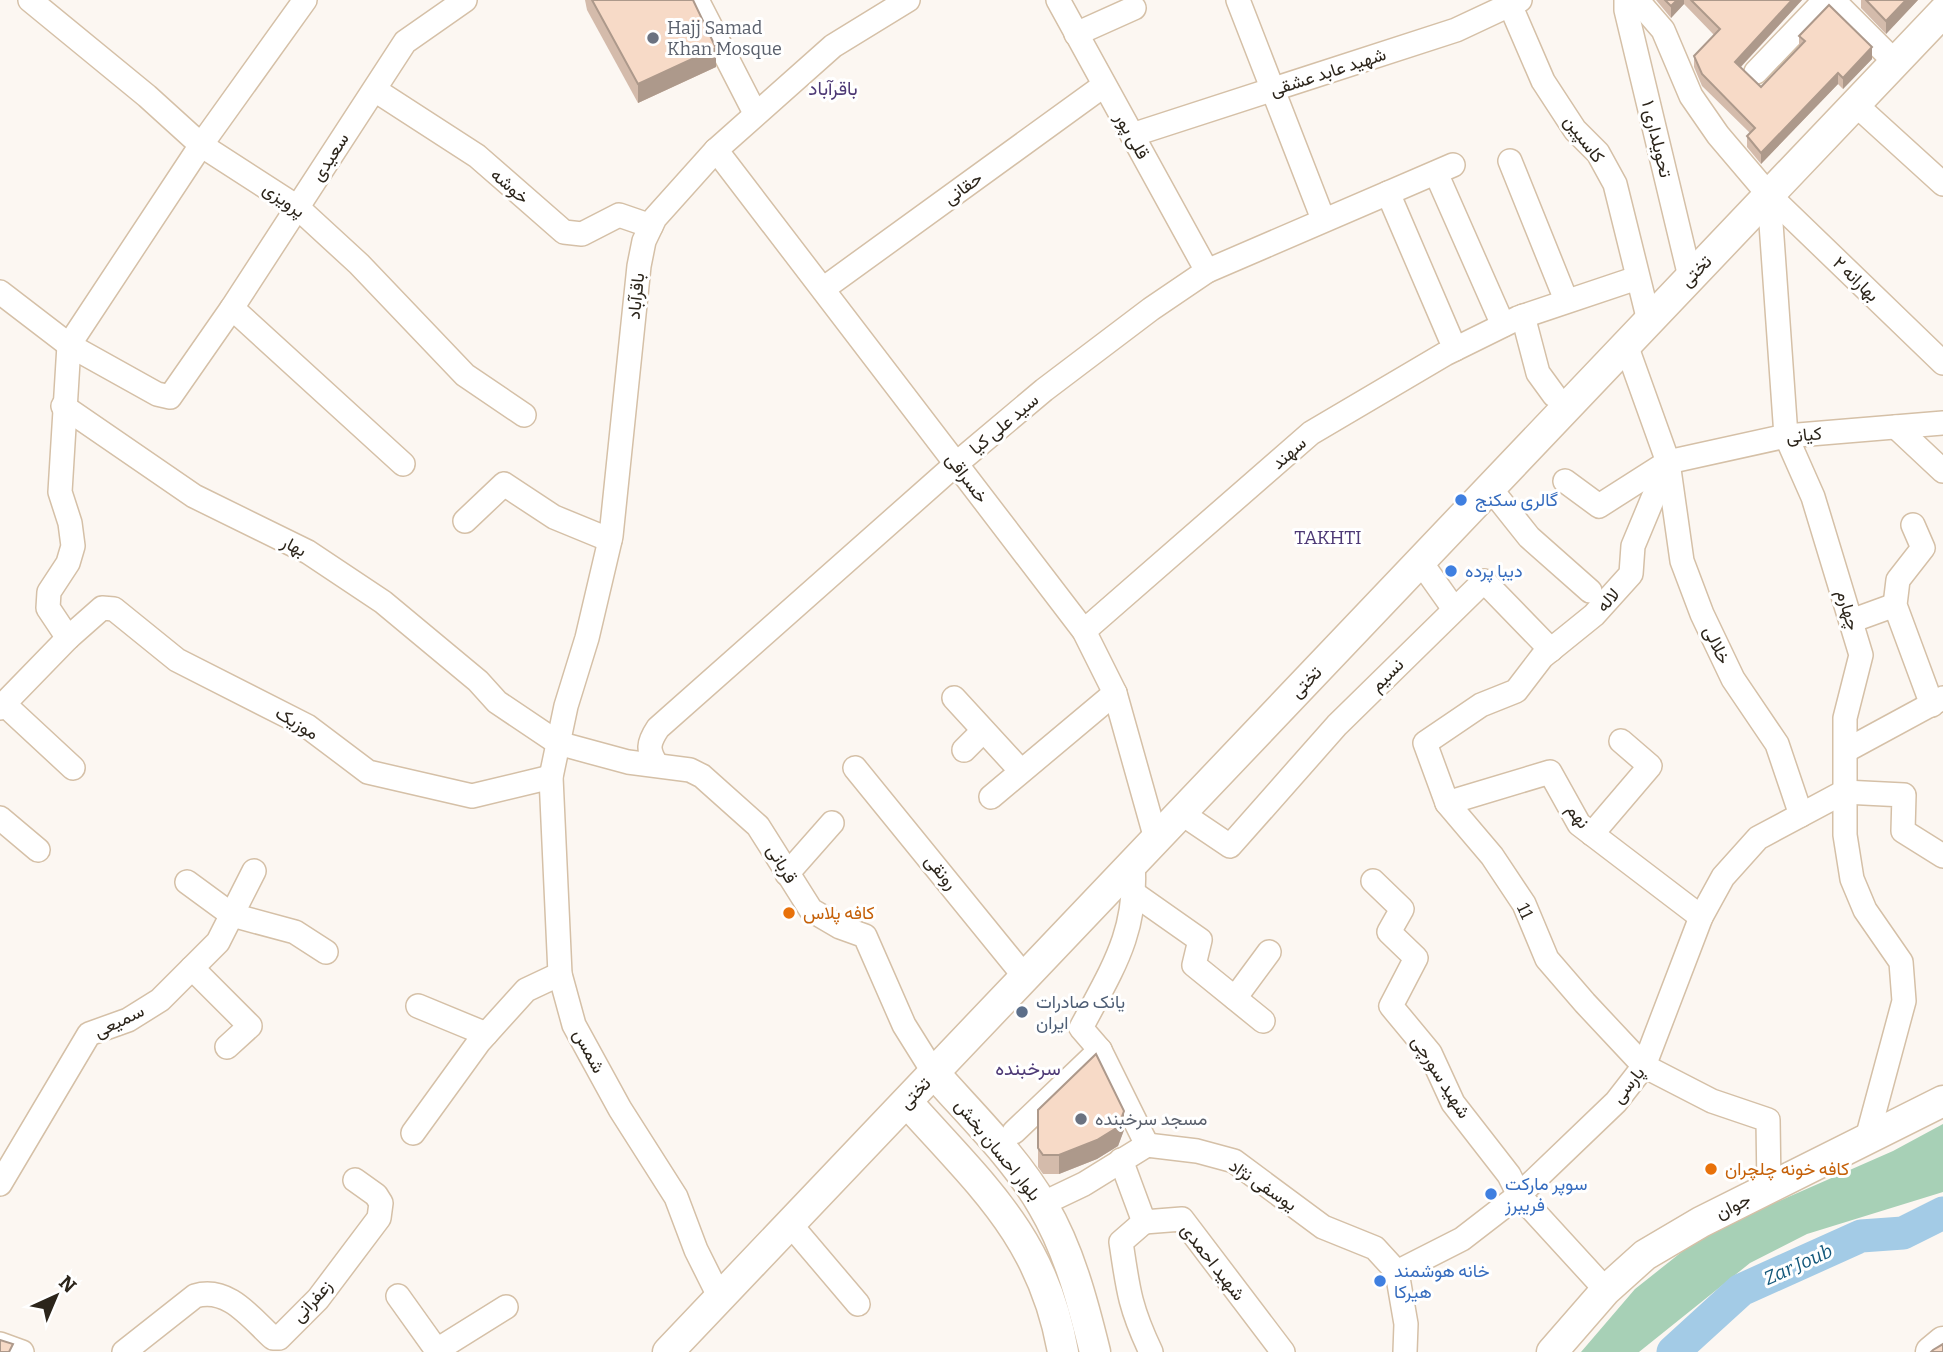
<svg xmlns="http://www.w3.org/2000/svg" width="1943" height="1352" font-family="Bitter,Vazirmatn,serif">
<style>
.forest{fill:#a7d0b6}
.lines{fill:none;stroke-linecap:round;stroke-linejoin:round}
.river{stroke:#a3cbe6;stroke-width:33}
.minor-casing{stroke:#d5c0a7;stroke-width:26}
.major-casing{stroke:#d5c0a7;stroke-width:33}
.minor{stroke:#fff;stroke-width:23}
.major{stroke:#fff;stroke-width:30}
.wall{fill:#d4bbab}
.shaded-wall{fill:#ad998b}
.building{fill:#f7dac7;stroke:#ad998b;stroke-width:2}
.worship-dot{fill:#6b7280;stroke:#fff;stroke-width:2.5}
.shop-dot{fill:#3f7fe0;stroke:#fff;stroke-width:2.5}
.food-dot{fill:#e8710a;stroke:#fff;stroke-width:2.5}
.service-dot{fill:#5c6f8a;stroke:#fff;stroke-width:2.5}
.labels{text-anchor:middle;stroke-width:6;stroke-linejoin:round;paint-order:stroke}
.worship-label{font-size:18px;fill:#5b616d;stroke:#fff;text-anchor:start}
.street-label{font-size:18px;fill:#2c251b;stroke:#fff}
.shop-label{font-size:18px;fill:#366cbe;stroke:#fff;text-anchor:start}
.food-label{font-size:18px;fill:#c56008;stroke:#fff;text-anchor:start}
.service-label{font-size:18px;fill:#4e5e75;stroke:#fff;text-anchor:start}
.neighbourhood-label{font-size:19px;fill:#4d3975;stroke:#fff}
.water-label{font-size:19px;font-style:italic;fill:#12577a;stroke:#fff}
</style>
<rect width="100%" height="100%" fill="#fcf7f2"/>
<polygon class="forest" points="1943,1124 1943,1192 1807,1234 1750,1263 1639,1352 1581,1352 1635,1289 1693,1243 1731,1222 1893,1151"/>
<g class="lines">
<polyline class="river" points="1673,1352 1741,1290 1861,1236 1903,1233 1943,1213"/>
<g class="minor-casing">
<g id="minor">
<polyline points="30,0 147,96 201,145 297,207 359,264 465,375 524,415"/>
<polyline points="697,0 755,113"/>
<polyline points="1058,0 1207,271"/>
<polyline points="1238,0 1323,219"/>
<polyline points="1508,0 1543,81 1575,130 1598,153 1615,184 1649,321"/>
<polyline points="1626,0 1626,10 1690,277"/>
<polyline points="1637,0 1663,30 1691,96 1718,135 1769,195 1943,363"/>
<polyline points="1833,0 1895,62"/>
<polyline points="1076,34 1134,8"/>
<polyline points="1756,72 1825,0"/>
<polyline points="375,90 477,156 564,232 582,234 619,215 651,226"/>
<polyline points="1855,104 1943,184"/>
<polyline points="1132,135 1456,30 1520,0"/>
<polyline points="716,150 1084,631 1115,693 1156,839"/>
<polyline points="1510,161 1566,300"/>
<polyline points="1436,173 1503,325"/>
<polyline points="1388,193 1455,349"/>
<polyline points="1769,195 1786,436 1813,497 1861,655 1845,718 1845,835 1852,879 1865,910 1901,962 1904,1001 1866,1142"/>
<polyline points="823,289 1103,86"/>
<polyline points="0,292 69,345 157,394 170,397 232,308 405,42 465,0"/>
<polyline points="232,308 403,464"/>
<polyline points="1523,316 1538,373 1554,395"/>
<polyline points="1626,345 1668,462 1682,561 1702,614 1733,679 1777,744 1801,815"/>
<polyline points="63,406 194,496 308,552 383,602 478,681 497,702 558,743 628,762 690,770 702,776 758,826 811,910 840,927 865,936 904,1025 934,1073"/>
<polyline points="1896,427 1943,471"/>
<polyline points="1668,462 1633,546 1631,574 1594,615 1542,657 1516,691 1481,705 1425,743 1447,803 1492,856 1524,904 1547,959 1585,1003 1644,1066 1712,1101 1768,1120 1769,1188"/>
<polyline points="1565,481 1599,506 1668,462 1786,436 1943,423"/>
<polyline points="1490,488 1529,537 1590,591"/>
<polyline points="465,521 504,484 554,517 610,540"/>
<polyline points="1913,525 1923,548 1898,580 1895,605 1932,705"/>
<polyline points="1420,561 1454,609"/>
<polyline points="1851,621 1895,605"/>
<polyline points="1084,631 1311,433 1445,354 1518,318 1637,278"/>
<polyline points="68,638 48,608 49,592 68,563 73,546 70,523 60,492 69,345 201,145 305,0"/>
<polyline points="954,698 1021,771"/>
<polyline points="4,704 73,768"/>
<polyline points="0,708 68,638 102,608 114,609 177,660 307,726 368,772 472,796 551,777"/>
<polyline points="964,750 983,731"/>
<polyline points="1847,750 1943,698"/>
<path d="M657,765C647,750 648,743 658,728L956,464L1044,390L1151,309L1207,271L1453,165"/>
<polyline points="855,768 1025,977"/>
<polyline points="1844,792 1904,795 1903,831 1943,856"/>
<polyline points="991,797 1115,693"/>
<polyline points="1447,803 1550,772 1579,824 1701,917"/>
<polyline points="1181,813 1230,846 1337,725 1484,581 1551,650"/>
<polyline points="0,818 38,850"/>
<polyline points="1592,834 1650,766 1621,741"/>
<path d="M1133,863C1138,932 1112,969 1081,1028L1100,1050L1147,1145"/>
<polyline points="787,874 832,823"/>
<polyline points="1373,881 1402,909 1389,932 1416,958 1391,1006 1430,1053 1453,1103 1509,1175 1519,1195 1606,1290"/>
<polyline points="187,882 232,915 295,932 326,952"/>
<polyline points="1136,895 1200,940 1194,965 1263,1021"/>
<polyline points="192,968 250,1026 227,1047"/>
<polyline points="1235,998 1269,952"/>
<polyline points="418,1006 486,1034"/>
<polyline points="1014,1132 1100,1050"/>
<polyline points="413,1133 479,1042 526,990 560,974"/>
<polyline points="1121,1160 1144,1222 1182,1219 1283,1352"/>
<polyline points="0,1184 89,1034 128,1020 160,1000 218,942 254,871"/>
<polyline points="1042,1204 1084,1184 1147,1145 1197,1151 1234,1161 1323,1227 1375,1248 1397,1272"/>
<path d="M1144,1222L1121,1242C1128,1290 1130,1308 1151,1352"/>
<polyline points="790,1224 858,1304"/>
<polyline points="1397,1272 1462,1239 1519,1195 1616,1102 1644,1066 1701,917 1723,877 1758,838 1844,792"/>
<polyline points="1397,1272 1406,1324 1405,1352"/>
<polyline points="398,1296 438,1352"/>
<polyline points="720,1298 696,1250 676,1197 620,1109 574,1025 560,974 551,777 566,706 587,638 611,536 639,266 644,241 655,218 716,150 833,46 908,0"/>
<polyline points="0,1344 22,1352"/>
<polyline points="437,1350 506,1307"/>
<path d="M124,1352L195,1296C228,1286 251,1318 273,1338H279L318,1299L379,1218L381,1203L376,1195L355,1180"/>
</g>
</g>
<g class="major-casing">
<g id="major">
<path d="M934,1073C971,1115 1015,1157 1043,1206C1069,1250 1083,1303 1095,1352"/>
<path d="M907,1102C980,1184 1043,1237 1063,1352"/>
<polyline points="668,1352 1943,12"/>
<polyline points="1552,1352 1606,1290 1645,1255 1701,1222 1943,1101"/>
<polyline points="1931,1352 1943,1342"/>
</g>
</g>
<use href="#minor" class="minor"/>
<use href="#major" class="major"/>
</g>
<g class="wall">
<polygon points="585,0 693,0 716,67 638,103 587,10"/>
<polygon points="1656,0 1802,0 1741,67 1761,87 1799,47 1799,36 1872,59 1843,89 1838,84 1761,164 1747,147 1747,136 1750,133 1702,86 1694,67 1694,56 1714,35 1684,4 1671,18"/>
<polygon points="1861,0 1918,0 1886,34 1861,8"/>
<polygon points="1038,1110 1124,1130 1118,1146 1097,1159 1059,1174 1043,1174 1038,1167"/>
</g>
<g class="shaded-wall">
<polygon points="1677,0 1684,0 1684,4 1671,18 1671,6"/>
<polygon points="1792,0 1802,0 1735,73 1735,62"/>
<polygon points="1906,0 1918,0 1886,34 1886,21"/>
<polygon points="1872,47 1872,59 1843,89 1843,78"/>
<polygon points="716,48 716,67 638,103 638,84"/>
<polygon points="1838,73 1838,84 1761,164 1761,153"/>
<polygon points="1124,1111 1124,1130 1118,1146 1097,1159 1059,1174 1059,1155"/>
</g>
<g class="building">
<polygon points="592,0 693,0 716,48 638,84"/>
<polygon points="1665,0 1677,0 1671,6"/>
<polygon points="1691,0 1792,0 1735,62 1761,87 1805,41 1799,36 1829,5 1872,47 1843,78 1838,73 1761,153 1747,136 1755,128 1702,74 1694,56 1720,29"/>
<polygon points="1866,0 1906,0 1886,21"/>
<polygon points="1096,1054 1124,1111 1118,1127 1097,1140 1059,1155 1043,1155 1038,1148 1038,1110"/>
<polygon points="0,1340 13,1344 9,1352 0,1352"/>
<polygon points="1943,1344 1943,1352 1931,1352 1933,1350"/>
</g>
<g class="worship-dot">
<circle cx="653" cy="38" r="7"/>
<circle cx="1081" cy="1119" r="7"/>
</g>
<g class="shop-dot">
<circle cx="1461" cy="500" r="7"/>
<circle cx="1451" cy="571" r="7"/>
<circle cx="1491" cy="1194" r="7"/>
<circle cx="1380" cy="1281" r="7"/>
</g>
<g class="food-dot">
<circle cx="789" cy="913" r="7"/>
<circle cx="1711" cy="1169" r="7"/>
</g>
<circle class="service-dot" cx="1022" cy="1012" r="7"/>
<g class="labels">
<g class="worship-label">
<text x="667" y="34">Hajj Samad<tspan x="667" dy="21">Khan Mosque</tspan></text>
<text x="1095" y="1125">مسجد سرخبنده</text>
</g>
<g class="street-label">
<text transform="translate(1328 72) rotate(-18)" y="6">شهید عابد عشقی</text>
<text transform="translate(1132 136) rotate(60)" y="6">قلی پور</text>
<text transform="translate(1584 139) rotate(53)" y="6">کاسپین</text>
<text transform="translate(1657 139) rotate(76)" y="6">تحویلداری ۱</text>
<text transform="translate(330 157) rotate(-57)" y="6">سعیدی</text>
<text transform="translate(510 186) rotate(41)" y="6">خوشه</text>
<text transform="translate(963 188) rotate(-36)" y="6">حقانی</text>
<text transform="translate(284 200) rotate(35)" y="6">پرویزی</text>
<text transform="translate(1696 271) rotate(-46)" y="6">تختی</text>
<text transform="translate(1856 279) rotate(44)" y="6">بهارانه ۲</text>
<text transform="translate(636 296) rotate(-84)" y="6">باقرآباد</text>
<text transform="translate(1004 424) rotate(-40)" y="6">سید علی کیا</text>
<text transform="translate(1804 435) rotate(-6)" y="6">کیانی</text>
<text transform="translate(1289 453) rotate(-41)" y="6">سهند</text>
<text transform="translate(967 478) rotate(53)" y="6">خسراقی</text>
<text transform="translate(294 546) rotate(27)" y="6">بهار</text>
<text transform="translate(1608 600) rotate(-48)" y="6">لاله</text>
<text transform="translate(1848 610) rotate(73)" y="6">چهارم</text>
<text transform="translate(1717 645) rotate(65)" y="6">خلالی</text>
<text transform="translate(1387 675) rotate(-45)" y="6">نسیم</text>
<text transform="translate(1306 682) rotate(-46)" y="6">تختی</text>
<text transform="translate(297 723) rotate(31)" y="6">موزیک</text>
<text transform="translate(1578 816) rotate(53)" y="6">نهم</text>
<text transform="translate(782 864) rotate(59)" y="6">قربانی</text>
<text transform="translate(941 872) rotate(50)" y="6">رونقی</text>
<text transform="translate(1525 911) rotate(64)" y="6">11</text>
<text transform="translate(119 1021) rotate(-26)" y="6">سمیعی</text>
<text transform="translate(589 1051) rotate(62)" y="6">شمس</text>
<text transform="translate(1441 1077) rotate(58)" y="6">شهید سورچی</text>
<text transform="translate(1628 1085) rotate(-52)" y="6">پارسی</text>
<text transform="translate(915 1093) rotate(-46)" y="6">تختی</text>
<text transform="translate(998 1150) rotate(51)" y="6">بلوار احسان بخش</text>
<text transform="translate(1263 1185) rotate(34)" y="6">یوسفی نژاد</text>
<text transform="translate(1733 1206) rotate(-27)" y="6">جوان</text>
<text transform="translate(1213 1262) rotate(52)" y="6">شهید احمدی</text>
<text transform="translate(312 1301) rotate(-48)" y="6">زعفرانی</text>
</g>
<g class="shop-label">
<text x="1475" y="506">گالری سکنج</text>
<text x="1465" y="577">دیبا پرده</text>
<text x="1505" y="1190">سوپر مارکت<tspan x="1505" dy="21">فریبرز</tspan></text>
<text x="1394" y="1277">خانه هوشمند<tspan x="1394" dy="21">هیرکا</tspan></text>
</g>
<g class="food-label">
<text x="803" y="919">کافه پلاس</text>
<text x="1725" y="1175">کافه خونه چلچران</text>
</g>
<g class="service-label">
<text x="1036" y="1008">یانک صادرات<tspan x="1036" dy="21">ایران</tspan></text>
</g>
<g class="neighbourhood-label">
<text x="833" y="95">باقرآباد</text>
<text x="1328" y="544">TAKHTI</text>
<text x="1028" y="1075">سرخبنده</text>
</g>
<g class="water-label">
<text transform="translate(1798 1264) rotate(-24)" y="7">Zar Joub</text>
</g>
</g>
<g transform="translate(56 1296) rotate(44)" stroke="#ffffff" stroke-width="5" paint-order="stroke">
<path d="M0-5L12 26L0 18L-12 26Z" fill="#2c251b"/>
<text y="-10" font-size="19" font-weight="bold" text-anchor="middle" fill="#2c251b">N</text>
</g>
</svg>
